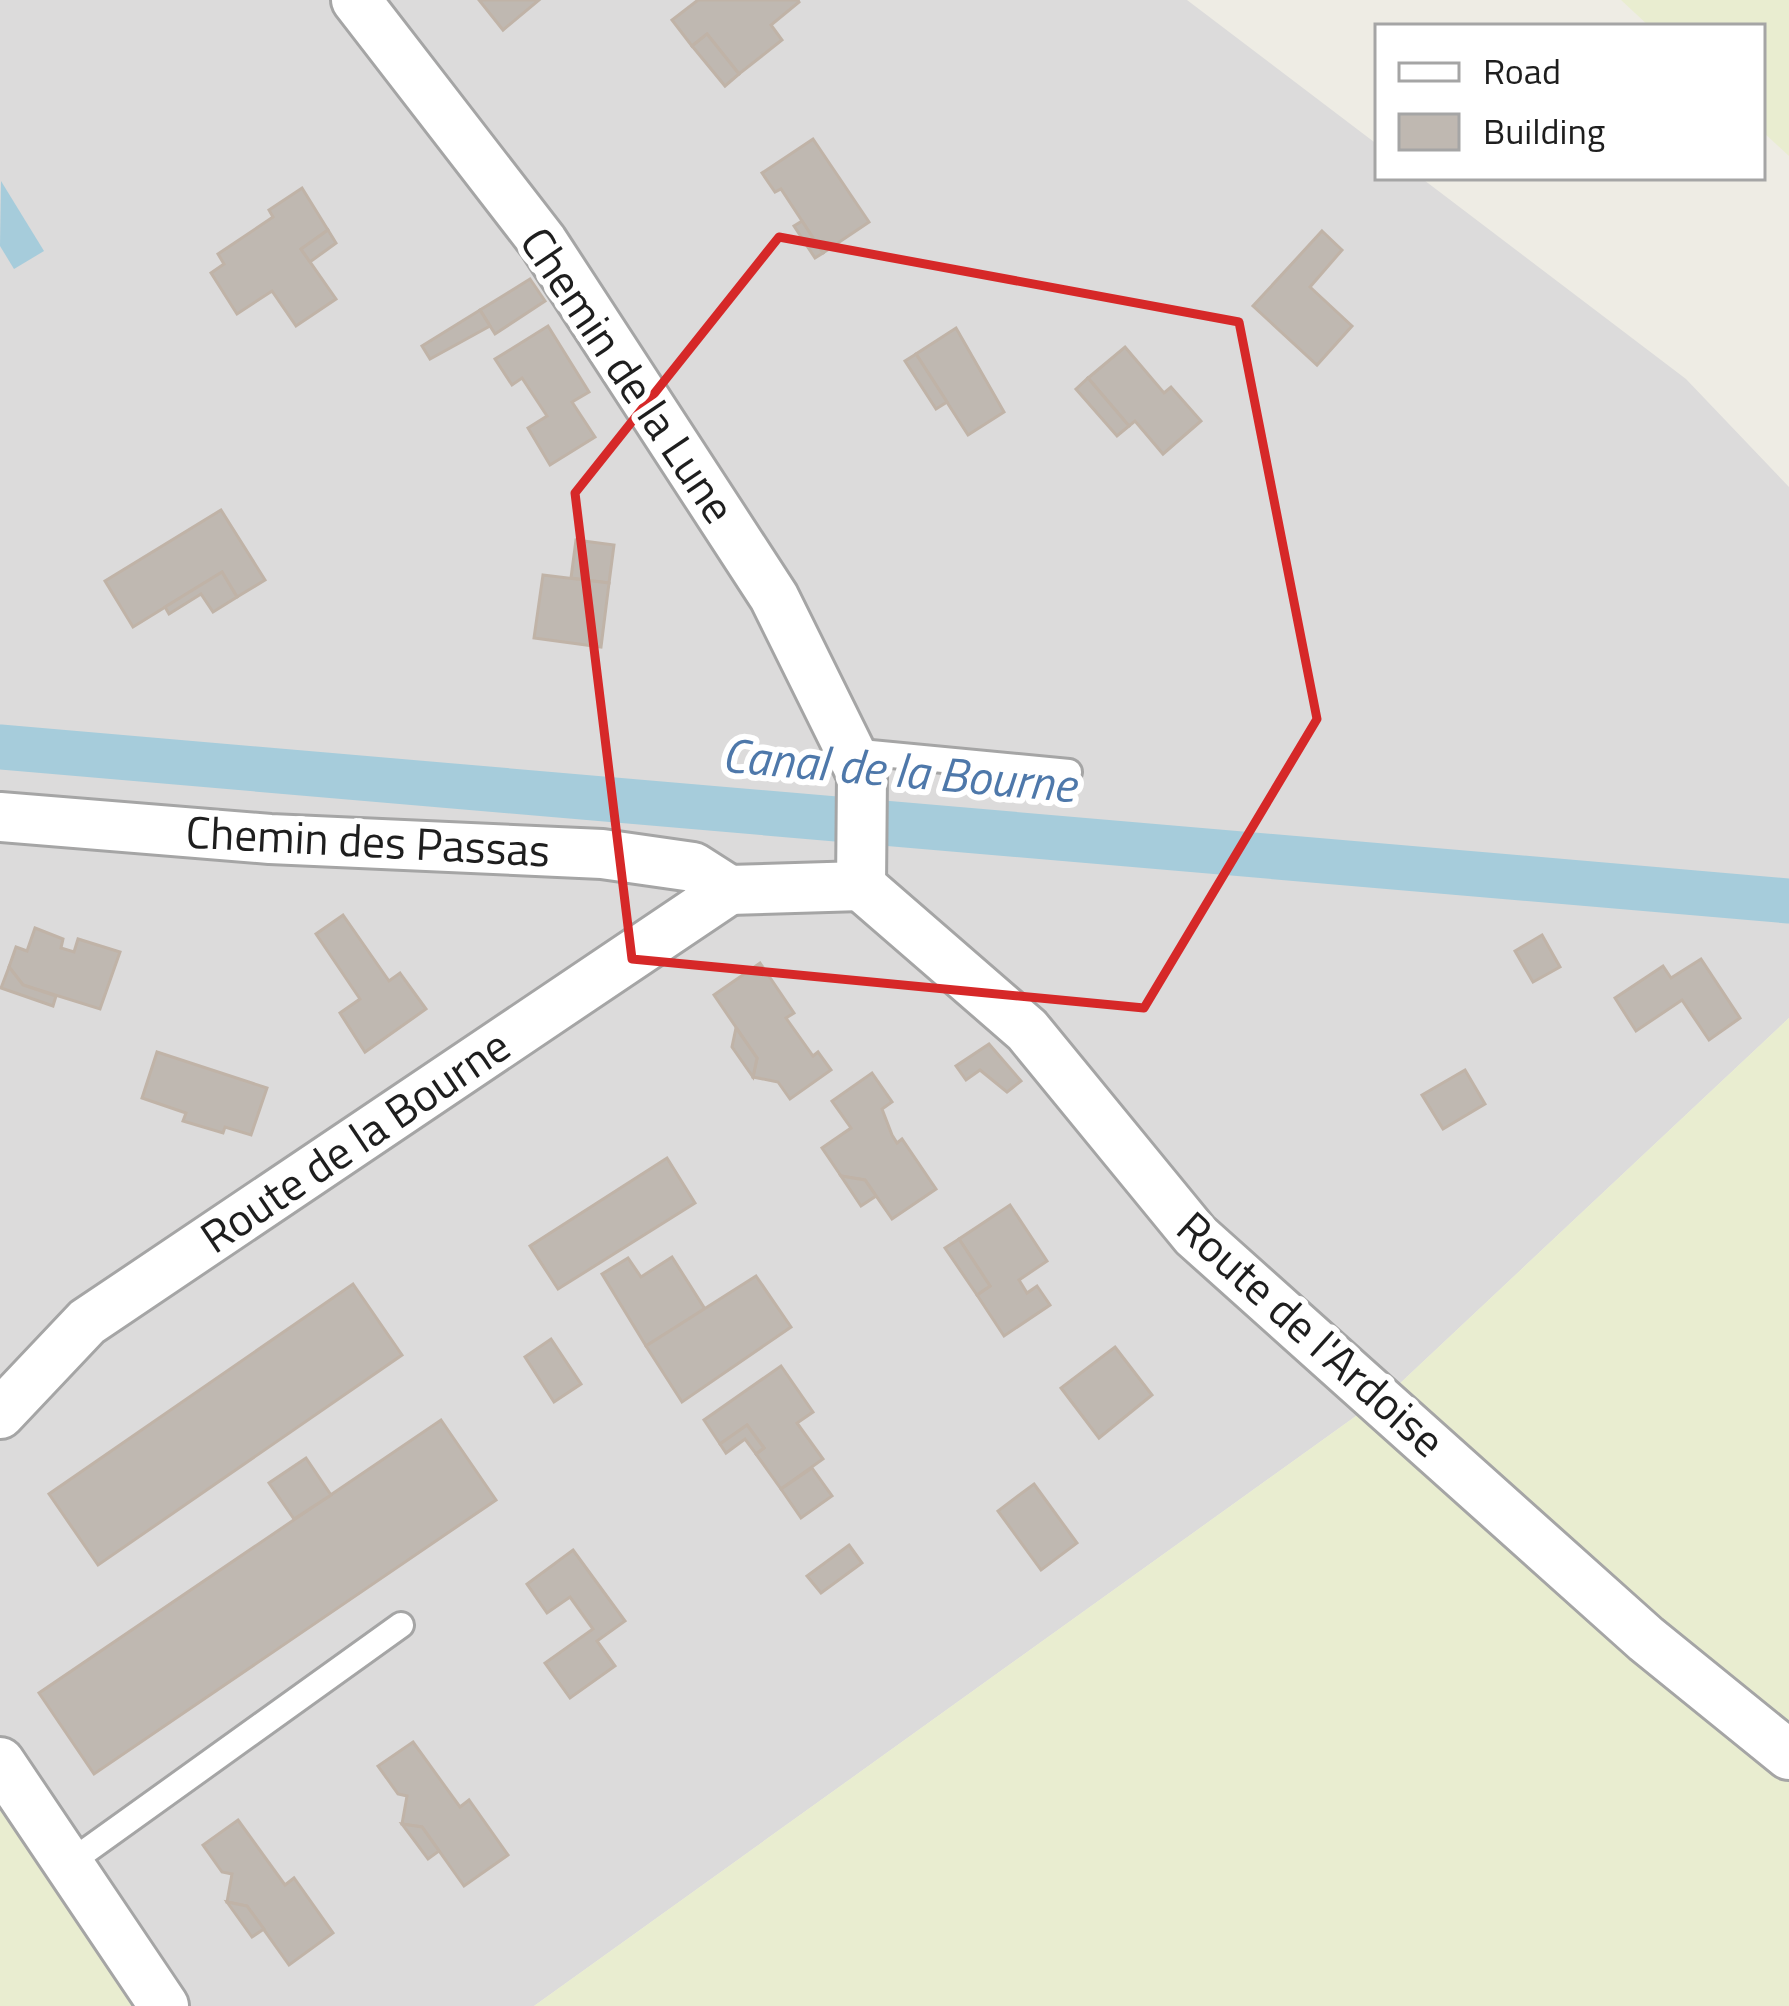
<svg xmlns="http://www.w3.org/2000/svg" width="1789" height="2006" font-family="'Titillium Web',sans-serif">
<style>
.residential{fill:#dcdbdb}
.farmland{fill:#e9edd0}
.water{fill:#a6ccdb}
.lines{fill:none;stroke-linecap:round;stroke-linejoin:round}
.canal{stroke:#a6ccdb;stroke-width:45}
.building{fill:#bfb8b1;stroke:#c0b3a7;stroke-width:3}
.service-casing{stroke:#a5a5a5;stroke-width:30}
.minor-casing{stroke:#a5a5a5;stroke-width:54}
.service{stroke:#fff;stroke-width:24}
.minor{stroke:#fff;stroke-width:48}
.marked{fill:none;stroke:#d62828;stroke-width:9;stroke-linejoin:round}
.labels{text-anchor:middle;stroke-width:12;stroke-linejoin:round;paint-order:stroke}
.street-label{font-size:45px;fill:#1e1e1e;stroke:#fff}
.water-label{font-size:48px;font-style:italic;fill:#4e78aa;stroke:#fff}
</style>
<rect width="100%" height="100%" fill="#eeece4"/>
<polygon class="residential" points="0,0 1187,0 1378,145 1378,177 1420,177 1686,379 1789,487 1789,1018 1395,1388 534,2006 160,2006 0,1775"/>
<g class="farmland">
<polygon points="1621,0 1789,0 1789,156 1762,131 1762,27 1650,27"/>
<polygon points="1789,1018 1789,2006 534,2006 1395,1388"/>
<polygon points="0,1775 160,2006 0,2006"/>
</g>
<polygon class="water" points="1,181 44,251 14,269 0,246"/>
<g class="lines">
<polyline class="canal" points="0,747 1789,901"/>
</g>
<g class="building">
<polygon points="479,0 539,0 503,30"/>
<polygon points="698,0 798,0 799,2 771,25 782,40 739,74 707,34 692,46 672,20"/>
<polygon points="707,34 739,74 725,86 692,46"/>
<polygon points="813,139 869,222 823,253 781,189 775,192 762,173"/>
<polygon points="302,188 328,230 301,249 336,299 296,326 272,291 237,314 211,273 224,264 218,254 273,217 269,210"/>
<polygon points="802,221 823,253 815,258 794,226"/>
<polygon points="328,230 336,243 310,262 301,249"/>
<polygon points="1322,231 1342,250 1310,287 1352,326 1317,365 1253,306"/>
<polygon points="530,279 545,301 495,334 480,310"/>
<polygon points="480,310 490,326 430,359 422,346"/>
<polygon points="548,326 589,392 572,402 595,437 550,465 528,428 547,416 522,378 512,385 495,359"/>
<polygon points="956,328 1004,412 968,435 916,354"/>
<polygon points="1125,347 1164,393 1171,387 1201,421 1163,454 1135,421 1129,426 1088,378"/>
<polygon points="916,354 947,402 936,409 905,361"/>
<polygon points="1088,378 1129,426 1117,436 1076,389"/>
<polygon points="221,510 265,580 237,597 222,572 133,627 105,581"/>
<polygon points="576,540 614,545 609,583 571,578"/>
<polygon points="222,572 237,597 213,612 201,594 169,614 165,607"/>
<polygon points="543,575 609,583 601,647 534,638"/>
<polygon points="343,915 389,981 400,973 426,1009 365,1052 340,1013 360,999 316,934"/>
<polygon points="35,928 63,939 61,948 74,952 78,939 120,952 100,1009 23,985 9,967 16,947 27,951"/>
<polygon points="1542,935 1560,967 1533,982 1515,951"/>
<polygon points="1701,959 1740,1018 1709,1040 1682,1000 1636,1031 1615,998 1663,966 1671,978"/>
<polygon points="760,963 794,1013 786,1018 813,1056 818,1052 831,1070 790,1099 778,1082 753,1077 757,1058 714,995"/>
<polygon points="9,967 23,985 56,996 53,1006 1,988"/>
<polygon points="736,1028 757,1058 753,1077 732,1047"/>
<polygon points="989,1044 1021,1081 1007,1092 980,1070 966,1080 956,1066"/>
<polygon points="157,1052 267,1088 251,1135 225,1127 223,1133 183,1121 186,1113 142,1098"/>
<polygon points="1465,1070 1485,1104 1443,1129 1422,1095"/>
<polygon points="872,1073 892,1102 882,1109 892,1135 897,1143 902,1139 936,1189 892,1219 865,1180 841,1176 822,1148 851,1128 832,1101"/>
<polygon points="667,1158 695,1203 558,1289 530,1246"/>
<polygon points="841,1176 865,1180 876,1196 861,1206"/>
<polygon points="1010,1205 1047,1261 1019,1280 1027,1293 1037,1286 1050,1305 1004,1336 977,1295 990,1286 959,1239"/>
<polygon points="959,1239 990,1286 977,1295 945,1248"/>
<polygon points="672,1257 705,1309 646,1346 602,1274 628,1258 641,1277"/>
<polygon points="756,1276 791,1327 682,1402 646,1346"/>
<polygon points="353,1284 402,1355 98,1565 49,1494"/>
<polygon points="551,1339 581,1384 554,1402 525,1357"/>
<polygon points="1115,1347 1152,1395 1099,1438 1061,1388"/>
<polygon points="781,1366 813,1412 797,1423 823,1459 781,1489 756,1454 764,1448 747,1425 720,1444 704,1420"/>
<polygon points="441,1420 496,1500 94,1774 39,1693"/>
<polygon points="747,1425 764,1448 756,1454 745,1439 726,1453 720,1444"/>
<polygon points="306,1458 331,1495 294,1519 269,1483"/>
<polygon points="812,1468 832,1496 801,1518 781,1489"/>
<polygon points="1034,1484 1077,1543 1041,1570 998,1511"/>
<polygon points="849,1545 862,1563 821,1593 807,1576"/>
<polygon points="573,1550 625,1621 597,1641 615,1666 570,1698 545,1663 593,1629 570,1597 547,1613 527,1584"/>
<polygon points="413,1742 460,1807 469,1800 508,1855 464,1886 422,1827 402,1824 407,1796 398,1794 378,1766"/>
<polygon points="238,1820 285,1885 294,1878 333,1933 289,1965 247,1906 227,1902 232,1874 222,1872 203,1845"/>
<polygon points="402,1824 422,1827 439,1851 428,1859"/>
<polygon points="227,1902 247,1906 264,1929 252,1937"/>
</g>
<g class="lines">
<g class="service-casing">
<g id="service">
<polyline points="850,751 1069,772"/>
<polyline points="68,1864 401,1625"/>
</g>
</g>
<g class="minor-casing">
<g id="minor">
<polyline points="356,0 543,242 774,597 862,775 861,886"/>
<polyline points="0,817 270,839 602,854 693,867 729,890"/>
<polyline points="861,886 1027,1030 1195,1235 1646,1639 1789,1755"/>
<polyline points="729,890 861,886"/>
<polyline points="0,1414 87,1322 729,890"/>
<polyline points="0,1762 164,2006"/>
</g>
</g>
<use href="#service" class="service"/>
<use href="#minor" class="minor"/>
</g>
<path class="marked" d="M779,237L1239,322L1317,719L1144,1008L632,959L575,493Z"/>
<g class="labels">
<g class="street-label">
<text transform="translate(628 375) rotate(56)" y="16">Chemin de la Lune</text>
<text transform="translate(368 841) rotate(3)" y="16">Chemin des Passas</text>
<text transform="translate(355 1141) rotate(-34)" y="16">Route de la Bourne</text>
<text transform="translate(1311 1334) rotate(42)" y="16">Route de l'Ardoise</text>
</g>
<g class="water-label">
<text transform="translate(899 770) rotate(5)" y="17">Canal de la Bourne</text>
</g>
</g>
<rect x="1375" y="24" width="390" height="156" fill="#ffffff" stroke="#a5a5a5" stroke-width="3"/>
<rect x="1399" y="63" width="60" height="18" fill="#ffffff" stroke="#a5a5a5" stroke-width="3"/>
<text x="1483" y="84" font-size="36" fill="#1e1e1e">Road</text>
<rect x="1399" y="114" width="60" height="36" fill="#bfb8b1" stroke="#a5a5a5" stroke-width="3"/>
<text x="1483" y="144" font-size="36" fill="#1e1e1e">Building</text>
</svg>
